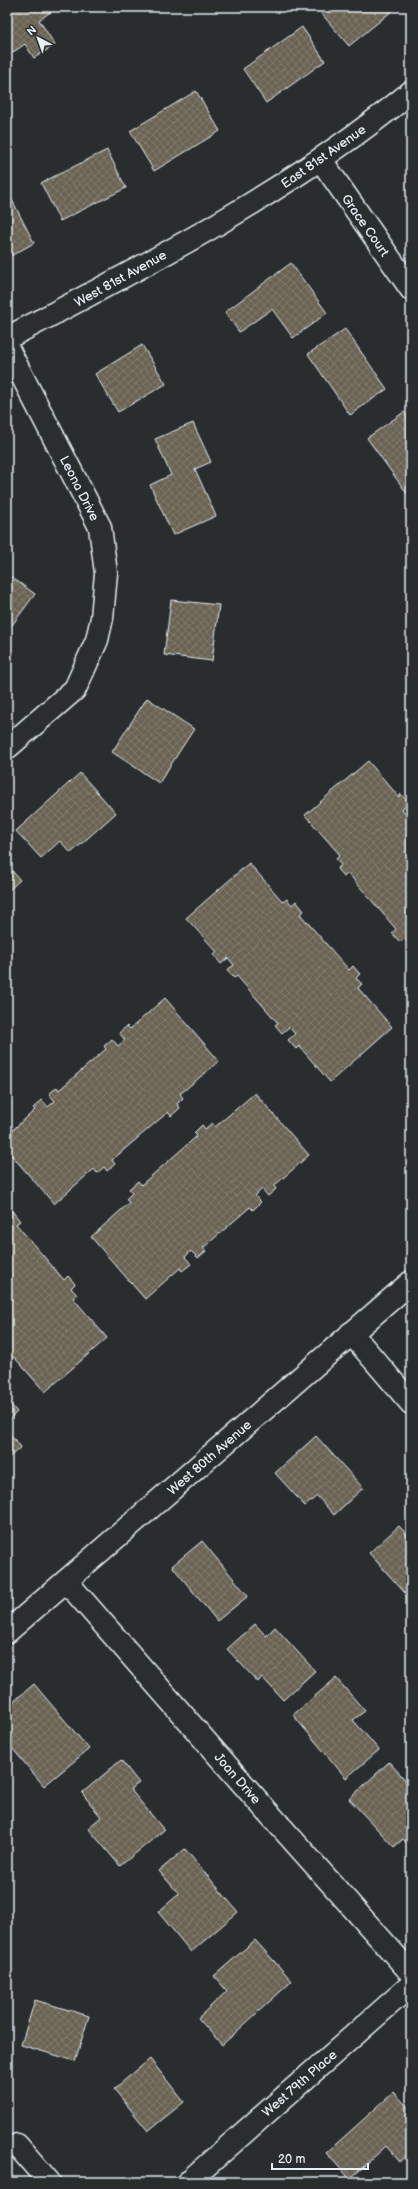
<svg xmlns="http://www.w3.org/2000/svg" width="418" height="2189" font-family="'Balsamiq Sans',sans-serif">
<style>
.building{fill:url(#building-cross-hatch);stroke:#e8f1f8}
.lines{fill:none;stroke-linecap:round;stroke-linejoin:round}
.minor-casing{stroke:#e8f1f8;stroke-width:25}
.minor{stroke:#2a2d2e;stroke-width:22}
.labels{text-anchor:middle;stroke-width:3;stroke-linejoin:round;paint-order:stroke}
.street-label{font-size:13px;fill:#e8f1f8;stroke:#2a2d2e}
</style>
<defs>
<pattern id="building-cross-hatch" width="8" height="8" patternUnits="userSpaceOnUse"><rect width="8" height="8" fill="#6a6453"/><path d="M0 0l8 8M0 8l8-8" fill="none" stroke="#7f7b6c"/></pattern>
</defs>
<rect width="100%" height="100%" fill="#2a2d2e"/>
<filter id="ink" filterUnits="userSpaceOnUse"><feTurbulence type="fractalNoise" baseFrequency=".025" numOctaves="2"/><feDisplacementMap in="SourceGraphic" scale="8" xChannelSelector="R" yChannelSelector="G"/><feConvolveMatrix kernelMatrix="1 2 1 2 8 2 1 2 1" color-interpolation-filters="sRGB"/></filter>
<g filter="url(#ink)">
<g class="building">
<polygon points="7,7 58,7 39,20 55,45 34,58 25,44 9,55 7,51"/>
<polygon points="328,7 397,7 349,46 321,13"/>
<polygon points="302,27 325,61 266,103 243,69"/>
<polygon points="196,91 220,131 154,171 130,131"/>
<polygon points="107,150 126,188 60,221 41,183"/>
<polygon points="7,190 34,243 7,258"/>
<polygon points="291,263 327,313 293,338 272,309 239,332 225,312"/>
<polygon points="345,329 387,389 350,415 308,354"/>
<polygon points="142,345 166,384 118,412 95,374"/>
<polygon points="404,412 411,422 411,499 367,438"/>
<polygon points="193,423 211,462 195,469 216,516 173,535 150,485 171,475 155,439"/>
<polygon points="7,574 35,594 7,632"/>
<polygon points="171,600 219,605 212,661 164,655"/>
<polygon points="147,698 194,729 159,783 112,752"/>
<polygon points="368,761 399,797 401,794 409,803 402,809 408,816 411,814 410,945 404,939 400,942 392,933 396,929 348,873 344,877 337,869 341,865 336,859 340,855 305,815"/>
<polygon points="80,773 116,813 71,853 60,841 41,858 16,831"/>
<polygon points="249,863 283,902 287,899 292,905 296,901 304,911 300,914 349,970 353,966 360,974 356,978 362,984 358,988 392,1027 330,1082 299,1046 296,1049 288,1040 295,1034 289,1027 282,1033 275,1025 278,1023 237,976 234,978 227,970 234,965 228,958 221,964 214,955 217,952 186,918"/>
<polygon points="7,865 20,880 7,892"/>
<polygon points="165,998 219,1061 180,1094 183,1098 177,1104 180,1108 171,1116 168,1112 112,1160 115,1164 107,1171 104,1167 97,1173 94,1169 54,1204 7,1150 7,1135 35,1110 33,1108 42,1100 48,1107 55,1101 49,1094 57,1087 59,1090 106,1049 104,1046 112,1039 118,1046 125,1040 119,1033 127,1026 130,1029"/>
<polygon points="255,1093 309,1155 274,1186 276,1189 268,1196 262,1189 255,1196 261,1202 253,1210 250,1207 203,1248 206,1251 198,1258 191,1251 185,1257 191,1264 182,1271 180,1268 145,1299 91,1237 129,1203 126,1199 132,1193 129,1189 138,1181 141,1185 197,1136 194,1133 202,1125 205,1129 212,1123 215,1127"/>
<polygon points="12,1211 20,1221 16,1224 64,1280 68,1276 75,1284 71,1288 77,1295 73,1298 107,1338 45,1392 14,1357 11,1359 7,1354 7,1347 11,1344 7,1340 7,1214"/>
<polygon points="7,1400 17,1412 7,1421"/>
<polygon points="7,1431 21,1447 7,1459"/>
<polygon points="316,1436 363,1488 334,1515 317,1496 305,1506 275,1473"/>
<polygon points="399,1526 411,1539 411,1587 405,1593 369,1553"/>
<polygon points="202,1541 248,1596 217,1621 172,1566"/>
<polygon points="255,1624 266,1636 275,1627 315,1671 283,1700 262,1677 258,1682 227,1649"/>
<polygon points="336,1678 365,1711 353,1720 379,1750 346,1778 293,1715"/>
<polygon points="34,1684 89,1749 44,1786 12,1748 7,1753 7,1707"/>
<polygon points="121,1760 139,1783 130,1789 164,1830 120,1866 88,1828 101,1817 82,1793"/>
<polygon points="389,1762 411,1786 411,1848 403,1839 394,1847 349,1799"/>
<polygon points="185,1849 238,1912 191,1952 158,1912 179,1894 159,1871"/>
<polygon points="255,1940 292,1981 222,2045 198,2018 227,1991 214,1976"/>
<polygon points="35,2000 89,2016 75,2061 21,2045"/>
<polygon points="150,2059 184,2102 148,2131 114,2089"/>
<polygon points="394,2092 411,2111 411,2152 400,2162 386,2146 350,2179 326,2153"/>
</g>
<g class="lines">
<g class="minor-casing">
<g id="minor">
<polyline points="321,160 411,289"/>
<path d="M7,338C147,265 288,192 411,92"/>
<polyline points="7,347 100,527 106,573 102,618 97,640 75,689 7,748"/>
<polyline points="351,1333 411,1403"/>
<polyline points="66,1581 250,1792 411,1973"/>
<polyline points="7,1632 411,1282"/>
<polyline points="17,2145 49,2182"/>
<polyline points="188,2182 411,1985"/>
</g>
</g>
<use href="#minor" class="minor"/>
</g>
</g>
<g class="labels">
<g class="street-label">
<text transform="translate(323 156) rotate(-35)" y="5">East 81st Avenue</text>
<text transform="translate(366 225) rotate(55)" y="5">Grace Court</text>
<text transform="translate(120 278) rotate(-29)" y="5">West 81st Avenue</text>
<text transform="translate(80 488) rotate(63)" y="5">Leona Drive</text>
<text transform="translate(209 1457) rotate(-41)" y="5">West 80th Avenue</text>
<text transform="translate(238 1778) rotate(49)" y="5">Joan Drive</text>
<text transform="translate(299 2083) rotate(-41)" y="5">West 79th Place</text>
</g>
</g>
<rect width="418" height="2189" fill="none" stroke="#2a2d2e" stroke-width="24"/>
<rect x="12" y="12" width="394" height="2165" fill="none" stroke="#e8f1f8" stroke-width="1.5" filter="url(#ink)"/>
<g transform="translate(38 38) rotate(319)" stroke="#2a2d2e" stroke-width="3" paint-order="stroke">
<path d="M0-3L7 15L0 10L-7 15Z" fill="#e8f1f8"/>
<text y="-6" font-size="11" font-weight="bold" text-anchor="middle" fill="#e8f1f8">N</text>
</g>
<path d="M272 2163v6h96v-6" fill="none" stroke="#e8f1f8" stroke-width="2"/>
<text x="278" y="2163" font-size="12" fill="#e8f1f8" stroke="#2a2d2e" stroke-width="3" paint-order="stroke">20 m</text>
</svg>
